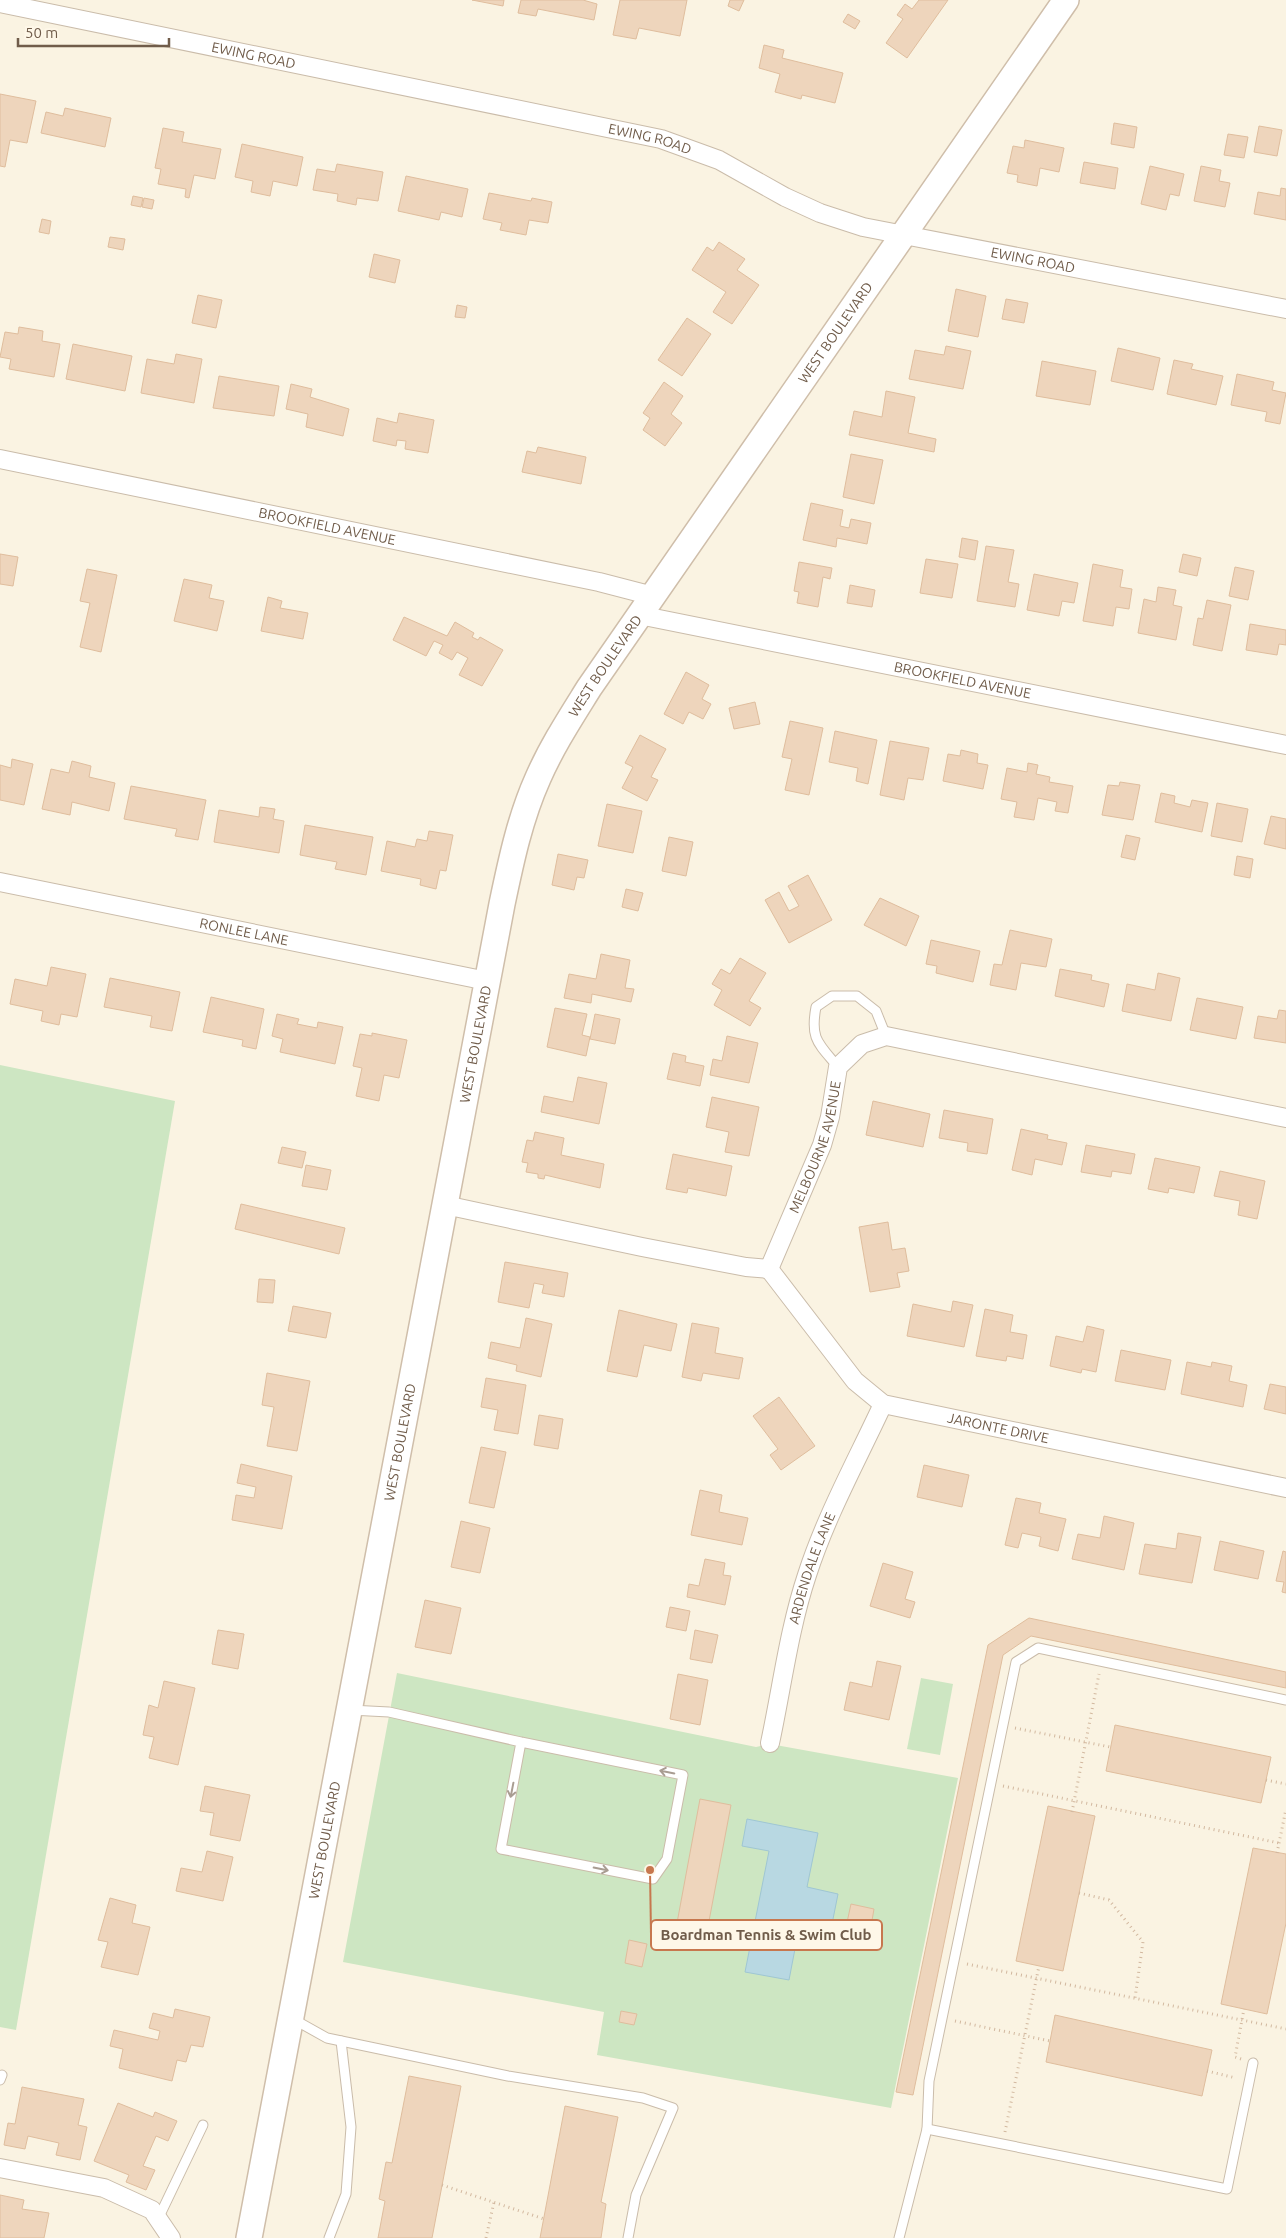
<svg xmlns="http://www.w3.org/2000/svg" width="1286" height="2238" font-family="Ubuntu,sans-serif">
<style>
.green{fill:#cde6c2}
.water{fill:#b8d8e2;stroke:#9fc6d3}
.building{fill:#eed5bc;stroke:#dfbd9d}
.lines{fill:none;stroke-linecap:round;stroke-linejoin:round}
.lane-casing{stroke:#cabcaa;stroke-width:11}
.street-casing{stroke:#cabcaa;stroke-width:20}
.secondary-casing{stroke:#cfbeaa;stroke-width:28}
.path{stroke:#d2b89f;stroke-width:3;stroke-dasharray:1 4;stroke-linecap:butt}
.lane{stroke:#fff;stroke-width:9}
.street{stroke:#fff;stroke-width:18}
.secondary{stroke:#fff;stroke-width:25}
.oneway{stroke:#a99d92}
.labels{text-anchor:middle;stroke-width:4;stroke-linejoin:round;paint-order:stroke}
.street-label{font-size:14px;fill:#705c4a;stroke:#fef7e8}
.leader{fill:none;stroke:#c7774e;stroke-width:2}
.callout-dot{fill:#c7774e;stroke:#fef7e8;stroke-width:2}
.callout{fill:#fef7e8;stroke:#c7774e;stroke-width:2}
.callout-label{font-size:15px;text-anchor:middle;font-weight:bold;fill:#705c4a}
</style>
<rect width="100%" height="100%" fill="#faf3e2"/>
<g class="green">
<polygon points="0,1065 175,1101 16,2030 0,2027"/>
<polygon points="397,1673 756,1747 770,1744 958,1778 891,2108 597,2055 604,2012 343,1962"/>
<polygon points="921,1678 953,1684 940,1755 907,1749"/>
</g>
<polygon class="water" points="747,1819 818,1833 807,1887 838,1894 831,1929 800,1923 789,1980 745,1972 769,1851 742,1846"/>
<g class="building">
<polygon points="472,0 504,0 503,6"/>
<polygon points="521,0 583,0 597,4 594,20 538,9 536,16 518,13"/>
<polygon points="620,0 687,0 680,36 639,28 636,39 613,35"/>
<polygon points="730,0 744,0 739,11 728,6"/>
<polygon points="919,0 948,0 907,58 886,43 903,19 897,15 905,4 912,9"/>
<polygon points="848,14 860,21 855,29 843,22"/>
<polygon points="764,45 784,50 782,58 843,73 835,103 802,95 801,99 775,92 780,74 759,68"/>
<polygon points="0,94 36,101 27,143 10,140 5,167 0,166"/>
<polygon points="65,108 111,118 105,147 41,133 46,112 63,116"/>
<polygon points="1114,123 1137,127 1134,148 1111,144"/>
<polygon points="1259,126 1282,130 1277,156 1254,152"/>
<polygon points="163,128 184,132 182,142 221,149 215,179 194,175 189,198 185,197 186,189 158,184 161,169 155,168"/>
<polygon points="1228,134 1248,137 1244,158 1224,155"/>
<polygon points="1025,140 1064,148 1059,172 1040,168 1037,186 1017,182 1018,175 1007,173 1013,146 1024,148"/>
<polygon points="242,144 303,157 297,186 273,181 270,196 251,192 253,181 235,177"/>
<polygon points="1084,162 1118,168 1115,189 1080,183"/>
<polygon points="337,164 383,172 378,201 357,198 356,205 337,201 338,194 313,190 317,169 335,172"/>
<polygon points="1150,166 1184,174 1179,196 1170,194 1166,210 1141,204"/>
<polygon points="1201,166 1221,170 1219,181 1230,183 1225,207 1194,201"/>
<polygon points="406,176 468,189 462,217 441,212 439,220 398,211"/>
<polygon points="1281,188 1286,189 1286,220 1254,214 1258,192 1280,196"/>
<polygon points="489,193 531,201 532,198 552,202 548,223 529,220 526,235 500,230 502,223 483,219"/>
<polygon points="133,196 143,198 141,207 131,205"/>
<polygon points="144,198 154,200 152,209 142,207"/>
<polygon points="42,219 51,221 49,234 39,232"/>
<polygon points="110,237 125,239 123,250 108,247"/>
<polygon points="719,242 745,259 737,270 759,285 732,324 713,312 726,292 692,270 707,247 713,251"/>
<polygon points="374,254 400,260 395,283 369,277"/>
<polygon points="956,289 986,296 978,337 948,331"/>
<polygon points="198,295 222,300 216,328 192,323"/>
<polygon points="1006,299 1028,303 1024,323 1002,319"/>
<polygon points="457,305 467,307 465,318 455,317"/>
<polygon points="687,318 711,334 682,376 658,360"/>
<polygon points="19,327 43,331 42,341 60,344 54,377 9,369 11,359 0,357 5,332 18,334"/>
<polygon points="73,344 132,356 125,391 66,379"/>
<polygon points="946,346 971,351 963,389 909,379 915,350 944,355"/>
<polygon points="1118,348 1160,358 1153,390 1111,381"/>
<polygon points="176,354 202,359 194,403 141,393 147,359 174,364"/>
<polygon points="1174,360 1193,364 1191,369 1223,376 1216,405 1167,394"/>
<polygon points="1042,361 1096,371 1090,405 1036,396"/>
<polygon points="1237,374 1274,382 1272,390 1286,393 1280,424 1265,421 1267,412 1231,405"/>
<polygon points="219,376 279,386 274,416 213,408"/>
<polygon points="664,382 683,396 671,414 682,423 665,446 643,430 650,418 643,413"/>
<polygon points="291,384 312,389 310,397 349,409 343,436 306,427 308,414 286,409"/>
<polygon points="886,391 915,397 908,433 936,439 934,452 849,435 854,411 882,417"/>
<polygon points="399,413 434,420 428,453 405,449 406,441 397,440 396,446 373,441 377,418 397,423"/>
<polygon points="538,447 586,457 581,484 522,472 527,451 536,453"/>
<polygon points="851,454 883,460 874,504 843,497"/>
<polygon points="811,503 843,510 840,526 849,528 851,519 871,523 867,544 837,538 836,547 803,540"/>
<polygon points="962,538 978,541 975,560 959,557"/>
<polygon points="986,546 1014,550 1008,582 1019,584 1015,607 977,601"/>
<polygon points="0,554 18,557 13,586 0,584"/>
<polygon points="1183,554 1201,558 1197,576 1179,572"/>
<polygon points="926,559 958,564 952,598 920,593"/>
<polygon points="799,562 832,568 830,579 823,577 818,607 797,603 799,592 794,591"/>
<polygon points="1093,564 1123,570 1120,587 1132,589 1129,609 1116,607 1113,626 1083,621"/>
<polygon points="1235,567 1254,571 1248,600 1229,596"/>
<polygon points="87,569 117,575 101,652 80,647 90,603 80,601"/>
<polygon points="1034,574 1078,583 1074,603 1062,601 1059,616 1027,610"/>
<polygon points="184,579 212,585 209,598 224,601 217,631 174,621"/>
<polygon points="850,585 875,590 872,607 847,603"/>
<polygon points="1158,587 1176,590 1173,605 1182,607 1176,640 1138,633 1144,599 1156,602"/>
<polygon points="268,597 282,601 280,608 308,613 303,639 261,631"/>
<polygon points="1207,600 1231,605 1222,651 1193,645 1198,618 1203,619"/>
<polygon points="404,617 447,636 455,622 474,633 472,637 478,640 480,637 503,650 482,686 459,675 468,658 457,652 452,660 439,653 443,645 434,641 426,656 393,640"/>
<polygon points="1250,624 1286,630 1286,645 1279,644 1277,655 1246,650"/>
<polygon points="686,672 709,685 702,699 711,704 703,719 689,712 683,724 664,714"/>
<polygon points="755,702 760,724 734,729 729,708"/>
<polygon points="790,721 823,728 809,795 785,790 792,759 782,757"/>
<polygon points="835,731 877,740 868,784 856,781 858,768 829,762"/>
<polygon points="640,735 666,749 651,777 658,780 647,801 622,788 633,767 625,763"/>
<polygon points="890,741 929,748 923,780 908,778 904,800 880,795"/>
<polygon points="961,750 978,754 977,763 988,765 983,789 943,781 948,754 960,756"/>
<polygon points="12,759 33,764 24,805 0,800 0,765 11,768"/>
<polygon points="72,761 91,766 89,777 115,783 109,811 72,802 70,815 42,809 51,769 69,773"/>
<polygon points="1028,763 1038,765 1036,774 1050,777 1049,782 1073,786 1068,813 1055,811 1057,802 1038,798 1034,820 1014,817 1017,802 1001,799 1007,768 1027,772"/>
<polygon points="1120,782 1140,785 1133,820 1102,815 1108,785 1119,786"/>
<polygon points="131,786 206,800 198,840 175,836 177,829 124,819"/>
<polygon points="1161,793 1175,796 1174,803 1190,807 1192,800 1208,803 1202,832 1155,822"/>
<polygon points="1217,803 1248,809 1242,842 1211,836"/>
<polygon points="607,804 642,811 633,853 598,846"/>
<polygon points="260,807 275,809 273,819 284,821 279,853 214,842 219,810 259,817"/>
<polygon points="1271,816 1286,819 1286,849 1264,844"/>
<polygon points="305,825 373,837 366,875 335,869 337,862 300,855"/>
<polygon points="429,831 453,835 446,871 440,870 436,889 420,885 421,879 381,871 387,841 415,847 417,839 427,841"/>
<polygon points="1126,835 1140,838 1135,860 1121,857"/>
<polygon points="669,837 693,842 686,876 662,871"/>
<polygon points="558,854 588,860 584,878 577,877 574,890 552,885"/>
<polygon points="1237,856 1253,859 1250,878 1234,875"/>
<polygon points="808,875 832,920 789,943 765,900 779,892 789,911 799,906 788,886"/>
<polygon points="626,889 643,893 638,911 622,907"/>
<polygon points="880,898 919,916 906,946 864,925"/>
<polygon points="1010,930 1052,939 1046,967 1021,963 1016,990 990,985 994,964 1002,965"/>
<polygon points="931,940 980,951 973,982 936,973 937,966 926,964"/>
<polygon points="601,954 630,960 625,988 634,989 631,1002 592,994 591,1003 564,998 569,974 596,979"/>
<polygon points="740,958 766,973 749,1001 761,1008 750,1026 714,1005 722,990 712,984 721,969 730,974"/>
<polygon points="51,967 86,974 77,1017 61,1014 59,1025 41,1021 43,1011 10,1004 15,979 47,986"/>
<polygon points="1060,969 1092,975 1091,980 1109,984 1104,1007 1055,996"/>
<polygon points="1158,973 1180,978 1171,1021 1122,1011 1127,984 1155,990"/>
<polygon points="110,978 180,992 172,1031 150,1027 152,1016 104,1007"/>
<polygon points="211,997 264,1009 256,1049 242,1046 243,1040 203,1032"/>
<polygon points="1197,998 1243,1007 1236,1039 1190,1030"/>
<polygon points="555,1008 587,1014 582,1035 590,1037 586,1056 547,1047"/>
<polygon points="1279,1010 1286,1011 1286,1043 1254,1038 1258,1016 1277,1019"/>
<polygon points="277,1014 299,1019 297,1024 317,1028 318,1022 343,1027 335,1064 280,1052 283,1039 272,1036"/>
<polygon points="595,1014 620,1019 615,1044 590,1039"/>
<polygon points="372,1033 407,1040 399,1078 384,1075 379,1101 356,1096 362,1068 353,1066 360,1034 372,1036"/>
<polygon points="727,1036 758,1043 749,1083 710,1075 713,1059 722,1061"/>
<polygon points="673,1053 686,1056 685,1062 704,1066 700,1086 667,1079"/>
<polygon points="578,1077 607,1083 599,1124 541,1112 544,1096 573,1102"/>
<polygon points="712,1097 759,1107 749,1156 725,1152 729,1132 706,1127"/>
<polygon points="873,1101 930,1114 923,1147 866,1135"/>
<polygon points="944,1110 993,1119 987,1154 967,1151 968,1143 939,1138"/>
<polygon points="1021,1129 1048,1135 1047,1139 1067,1143 1062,1165 1035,1159 1032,1175 1012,1170"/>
<polygon points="535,1132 564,1138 561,1155 604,1164 600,1188 545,1175 544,1179 538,1178 538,1174 526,1172 528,1163 522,1162 527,1140 533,1141"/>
<polygon points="1086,1145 1135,1154 1131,1174 1112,1171 1111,1177 1081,1172"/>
<polygon points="282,1147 306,1152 302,1168 278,1163"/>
<polygon points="673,1154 732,1166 726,1196 688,1188 687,1193 666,1189"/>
<polygon points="1155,1158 1200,1167 1194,1193 1169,1188 1168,1193 1148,1189"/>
<polygon points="306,1165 331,1170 327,1190 302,1186"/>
<polygon points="1220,1171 1265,1181 1257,1219 1238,1215 1240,1201 1214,1196"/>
<polygon points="241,1204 345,1228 339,1254 235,1229"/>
<polygon points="888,1222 892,1250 905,1248 909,1271 897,1273 900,1287 870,1292 859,1227"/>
<polygon points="505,1262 568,1273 564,1297 542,1293 544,1285 534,1283 529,1308 498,1302"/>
<polygon points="259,1279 275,1280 273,1303 257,1302"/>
<polygon points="953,1301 973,1305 964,1347 907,1336 913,1304 951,1312"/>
<polygon points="293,1306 331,1313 326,1338 288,1331"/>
<polygon points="985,1309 1013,1315 1010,1332 1027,1335 1023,1359 1007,1356 1006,1361 976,1356"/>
<polygon points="619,1310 677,1324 671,1351 644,1345 637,1377 607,1371"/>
<polygon points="526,1318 552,1324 541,1377 516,1371 517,1365 488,1358 491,1342 520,1348"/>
<polygon points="692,1323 719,1328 715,1353 743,1358 739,1379 703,1373 701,1381 682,1377"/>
<polygon points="1087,1326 1104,1330 1096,1372 1082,1369 1081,1373 1050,1366 1056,1336 1083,1342"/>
<polygon points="1121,1350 1171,1360 1165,1390 1115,1381"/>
<polygon points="1187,1362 1211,1367 1212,1362 1232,1366 1229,1381 1247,1385 1243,1407 1181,1394"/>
<polygon points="267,1373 310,1381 297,1451 267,1446 274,1407 262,1405"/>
<polygon points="486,1378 526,1385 518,1434 494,1430 498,1410 481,1407"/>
<polygon points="1270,1384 1286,1387 1286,1414 1264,1409"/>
<polygon points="779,1397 815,1446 781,1470 770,1455 778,1449 753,1416"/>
<polygon points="539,1415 563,1419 558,1449 534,1445"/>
<polygon points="481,1447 506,1452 494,1508 469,1503"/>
<polygon points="241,1464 292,1476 282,1529 232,1520 236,1495 254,1498 256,1487 237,1483"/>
<polygon points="924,1465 969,1475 962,1507 917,1497"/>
<polygon points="700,1490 722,1495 719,1512 748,1518 742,1545 691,1535"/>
<polygon points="1016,1498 1041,1503 1039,1513 1066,1519 1058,1551 1039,1546 1041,1537 1022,1533 1018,1548 1005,1545"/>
<polygon points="1104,1516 1134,1523 1124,1570 1072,1559 1078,1534 1100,1538"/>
<polygon points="461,1521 490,1528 480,1573 451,1567"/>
<polygon points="1178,1533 1201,1537 1192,1583 1139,1574 1145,1544 1176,1549"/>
<polygon points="1220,1541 1264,1551 1258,1579 1214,1570"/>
<polygon points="1283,1551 1286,1552 1286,1593 1282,1592 1284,1582 1276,1581"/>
<polygon points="705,1559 725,1563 723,1575 731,1576 725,1605 687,1597 689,1584 699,1586"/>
<polygon points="883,1563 913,1572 905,1599 915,1602 910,1618 870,1606"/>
<polygon points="425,1600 461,1608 451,1654 415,1647"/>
<polygon points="670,1607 690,1611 686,1631 666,1627"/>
<polygon points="1029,1618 1286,1672 1286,1688 1031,1636 1003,1655 913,2095 896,2092 988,1645"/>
<polygon points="218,1630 244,1634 238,1669 212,1664"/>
<polygon points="695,1630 718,1635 712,1663 690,1659"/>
<polygon points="877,1661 901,1666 889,1720 844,1710 850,1682 872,1687"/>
<polygon points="678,1674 708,1680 700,1725 670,1719"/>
<polygon points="164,1681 195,1688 178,1765 149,1758 154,1737 143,1735 149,1705 158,1708"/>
<polygon points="1115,1725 1271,1757 1261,1803 1106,1771"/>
<polygon points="205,1786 250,1795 240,1841 210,1835 214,1813 200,1811"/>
<polygon points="700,1799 731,1805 709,1921 701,1920 700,1928 677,1923"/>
<polygon points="1048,1806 1095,1816 1063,1971 1016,1961"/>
<polygon points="1253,1848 1286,1854 1286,1923 1267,2014 1221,2004"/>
<polygon points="207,1851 233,1857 223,1901 176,1891 181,1868 202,1872"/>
<polygon points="110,1898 136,1905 132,1923 150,1927 138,1975 101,1967 108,1942 98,1940"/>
<polygon points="851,1904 874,1909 870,1932 846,1927"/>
<polygon points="629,1940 647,1944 642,1967 625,1963"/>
<polygon points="175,2009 210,2017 203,2047 191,2045 186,2062 177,2060 172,2081 119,2068 123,2049 110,2046 114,2030 158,2040 160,2031 149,2028 153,2013 173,2018"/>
<polygon points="621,2011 637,2014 634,2025 619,2022"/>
<polygon points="1055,2015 1212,2050 1202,2096 1046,2062"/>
<polygon points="409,2076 461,2086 432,2238 378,2238 385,2201 379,2199 386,2162 392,2163"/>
<polygon points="22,2087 84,2099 78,2125 87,2127 80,2160 56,2155 59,2143 28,2136 25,2149 4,2145 8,2123 15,2124"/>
<polygon points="118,2103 153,2117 155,2112 177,2121 168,2141 156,2136 143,2166 155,2170 146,2190 126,2182 129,2175 94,2161"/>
<polygon points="565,2106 618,2117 601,2202 606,2204 601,2238 540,2238"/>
<polygon points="0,2195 24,2200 22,2209 49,2213 44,2238 0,2238"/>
</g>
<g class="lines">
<g class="lane-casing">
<g id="lane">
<path d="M838,1067C818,1043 810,1039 816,1007L832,996H857L876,1011L886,1036"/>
<polyline points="350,1710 389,1712 521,1742 683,1775 667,1859 653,1879 501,1849 521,1742"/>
<polyline points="293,2019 327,2038 508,2076 643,2098 673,2108 636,2195 628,2238"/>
<polyline points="0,2080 2,2075"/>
<polyline points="927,2129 1227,2189 1253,2063"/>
<polyline points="158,2219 203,2125"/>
<polyline points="329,2238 346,2194 351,2127 341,2041"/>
<polyline points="899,2238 927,2129 929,2081 1016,1662 1038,1648 1286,1700"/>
</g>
</g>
<g class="street-casing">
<g id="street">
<path id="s1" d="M0,3L661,139L719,160L785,197L820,213L863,227L1286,309"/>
<path id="s2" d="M0,459L599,582L653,596"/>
<path id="s3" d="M639,615L1286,745"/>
<path id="s4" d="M0,882L487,981"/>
<polyline points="445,1205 642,1247 746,1267 769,1269"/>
<path id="s5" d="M769,1269L822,1145L830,1117L838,1067L862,1044L886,1036L1286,1118"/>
<path id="s6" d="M769,1269L855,1381L883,1404L1286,1488"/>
<path id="s7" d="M770,1743C782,1687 789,1629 807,1575C826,1516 857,1460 883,1404"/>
<polyline points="0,2168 104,2188 152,2210 171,2238"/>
</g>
</g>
<g class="secondary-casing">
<g id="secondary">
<path id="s8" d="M249,2238L502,904C511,861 520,818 538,778C552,746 571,717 589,688L1066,0"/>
</g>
</g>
<g class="path">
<polyline points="1015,1728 1110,1747"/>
<polyline points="1266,1780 1286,1784"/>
<polyline points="1003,1786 1279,1843"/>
<polyline points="1072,1812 1099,1674"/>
<polyline points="1277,1853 1286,1809"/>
<polyline points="1079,1893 1109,1900 1143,1942 1135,1998"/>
<polyline points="967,1964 1286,2029"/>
<polyline points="955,2021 1050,2041"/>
<polyline points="1241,2059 1235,2057 1244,2009"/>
<polyline points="1207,2071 1236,2078"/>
<polyline points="1005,2132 1039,1966"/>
<polyline points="442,2185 544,2219"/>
<polyline points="486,2238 494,2202"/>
</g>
<use href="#lane" class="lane"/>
<use href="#street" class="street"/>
<use href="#secondary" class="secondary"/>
</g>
<defs><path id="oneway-shaft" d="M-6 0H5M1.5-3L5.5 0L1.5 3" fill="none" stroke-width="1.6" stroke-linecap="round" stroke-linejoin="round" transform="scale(1.25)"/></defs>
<g class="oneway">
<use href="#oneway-shaft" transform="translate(667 1772) rotate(-169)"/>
<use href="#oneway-shaft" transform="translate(512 1790) rotate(101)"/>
<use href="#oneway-shaft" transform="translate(601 1869) rotate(11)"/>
</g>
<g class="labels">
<g class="street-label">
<text dy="5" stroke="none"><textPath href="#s1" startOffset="259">EWING ROAD</textPath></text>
<text dy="5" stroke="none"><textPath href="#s1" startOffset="664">EWING ROAD</textPath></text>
<text dy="5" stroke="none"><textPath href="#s1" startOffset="1069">EWING ROAD</textPath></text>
<text dy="5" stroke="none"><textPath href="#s8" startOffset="2025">WEST BOULEVARD</textPath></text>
<text dy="5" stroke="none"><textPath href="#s2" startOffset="334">BROOKFIELD AVENUE</textPath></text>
<text dy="5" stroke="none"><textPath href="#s8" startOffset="1620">WEST BOULEVARD</textPath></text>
<text dy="5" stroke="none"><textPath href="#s3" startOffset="330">BROOKFIELD AVENUE</textPath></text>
<text dy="5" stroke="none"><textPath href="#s4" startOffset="249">RONLEE LANE</textPath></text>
<text dy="5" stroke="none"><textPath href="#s8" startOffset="1215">WEST BOULEVARD</textPath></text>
<text dy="5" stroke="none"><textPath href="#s5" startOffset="131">MELBOURNE AVENUE</textPath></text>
<text dy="5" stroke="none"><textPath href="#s6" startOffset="295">JARONTE DRIVE</textPath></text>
<text dy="5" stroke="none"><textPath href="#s8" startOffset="810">WEST BOULEVARD</textPath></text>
<text dy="5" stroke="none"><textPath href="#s7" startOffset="180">ARDENDALE LANE</textPath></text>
<text dy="5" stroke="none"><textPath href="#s8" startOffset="405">WEST BOULEVARD</textPath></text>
</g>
</g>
<path class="leader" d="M650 1870L651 1935"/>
<circle class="callout-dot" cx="650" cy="1870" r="5"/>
<rect class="callout" x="651" y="1920" width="231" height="30" rx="5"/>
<g class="callout-label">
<text x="766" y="1940">Boardman Tennis &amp; Swim Club</text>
</g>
<path d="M18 38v8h151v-8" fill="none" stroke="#705c4a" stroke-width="2.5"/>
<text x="25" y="38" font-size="15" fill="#705c4a" stroke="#fef7e8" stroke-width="4" paint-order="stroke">50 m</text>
</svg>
